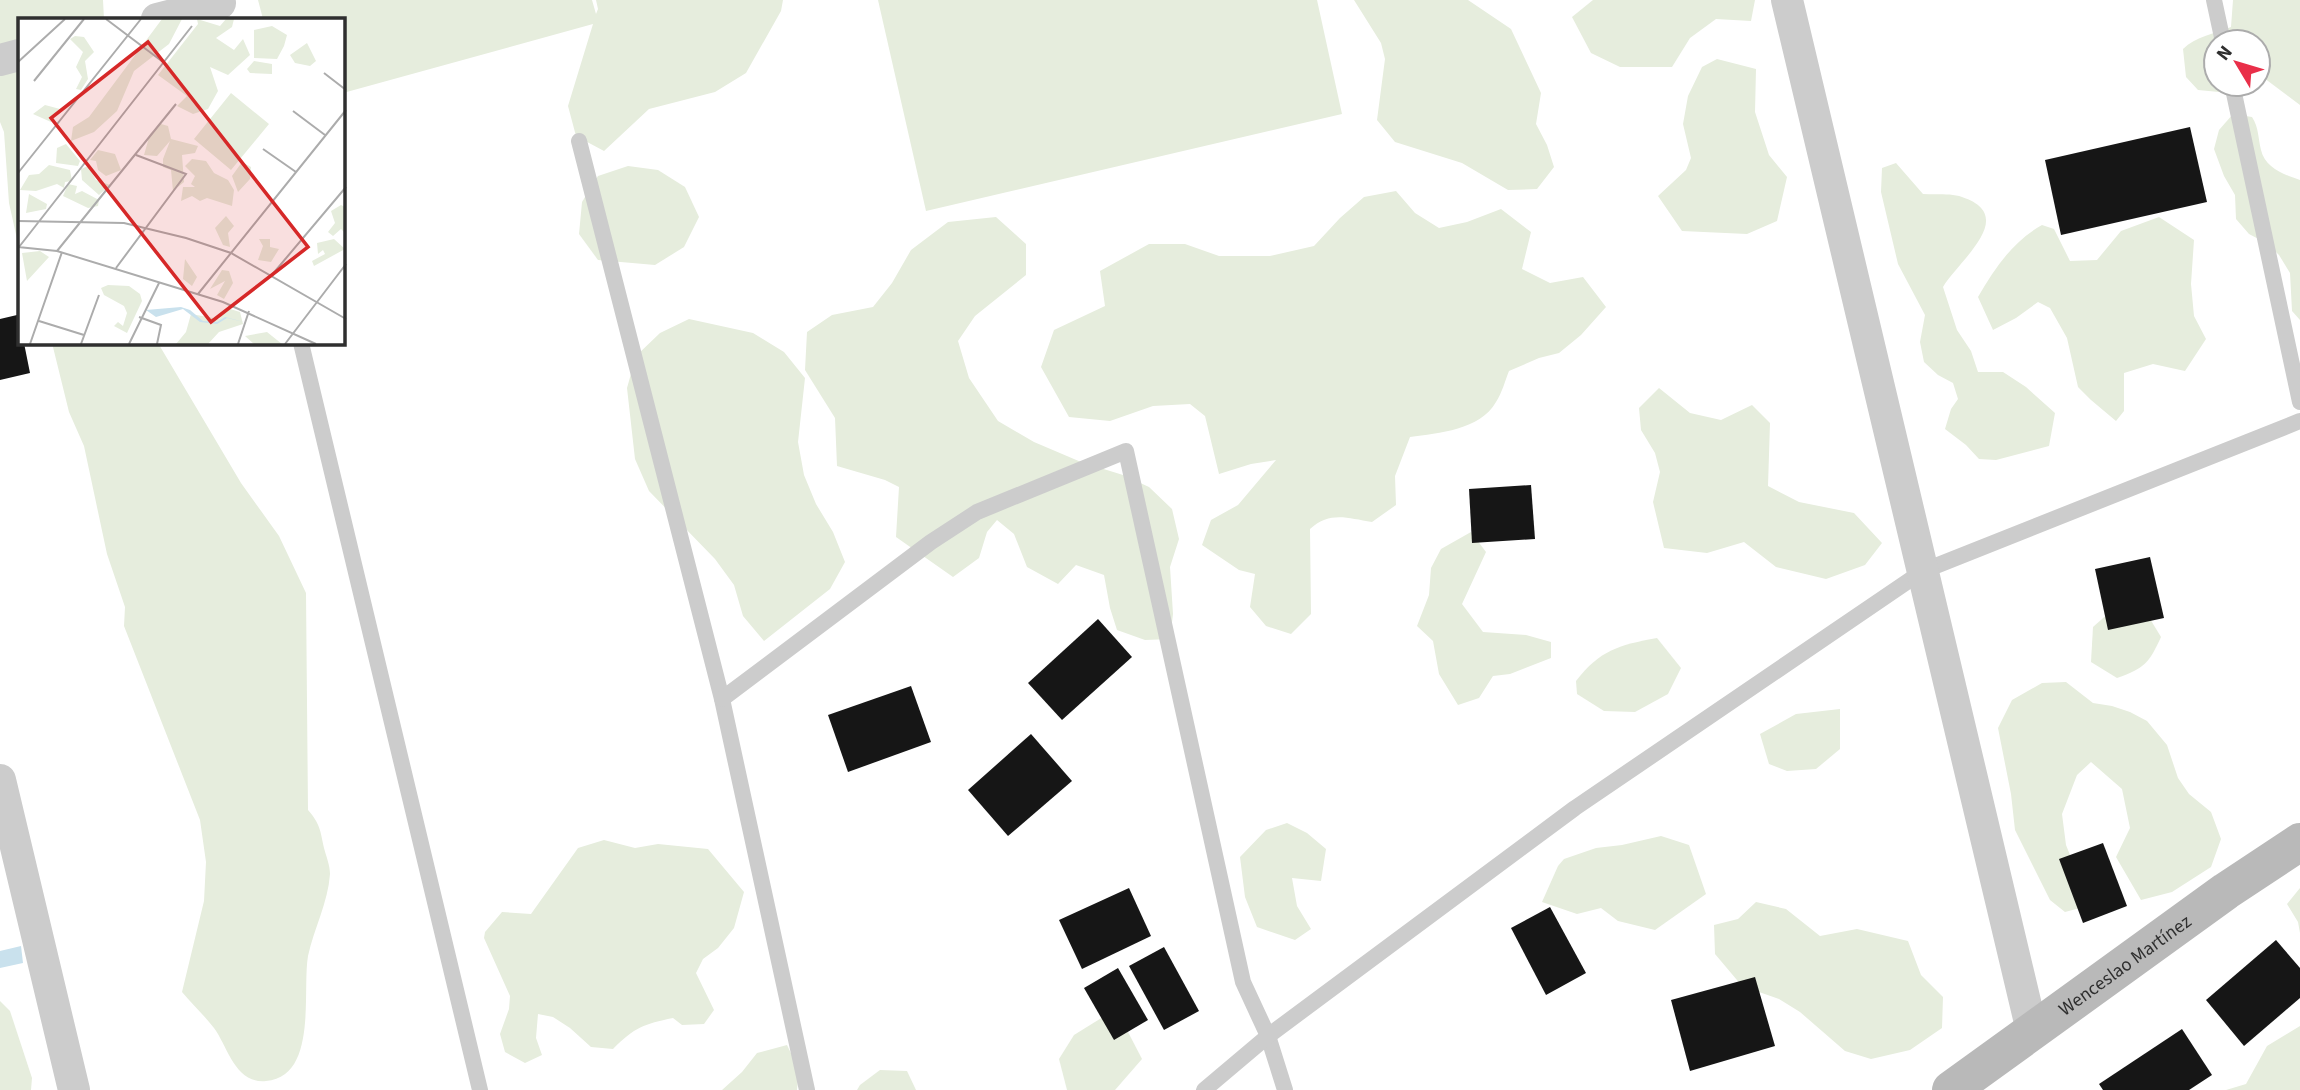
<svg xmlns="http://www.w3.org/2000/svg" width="2300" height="1090" font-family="'Source Sans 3',sans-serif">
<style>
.green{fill:#e6eddd}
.water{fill:#c9e1ed}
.building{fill:#161616}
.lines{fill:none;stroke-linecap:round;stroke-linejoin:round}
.service{stroke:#ccc;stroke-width:16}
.minor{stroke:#ccc;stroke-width:32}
.secondary{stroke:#b9b9b9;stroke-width:38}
.labels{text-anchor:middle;stroke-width:7;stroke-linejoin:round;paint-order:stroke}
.street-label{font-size:19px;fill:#2f2f2f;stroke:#fff}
.inset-road{fill:none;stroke:#acacac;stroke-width:2}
.view{fill:#d62828;fill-opacity:0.15;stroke:#d62828;stroke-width:3.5}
.inset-edge{fill:none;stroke:#2f2f2f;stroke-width:3.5}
</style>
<rect width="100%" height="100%" fill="#fff"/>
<g class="green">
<polygon points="0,0 103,0 104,19 19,19 19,248 9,203 4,132 0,122"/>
<polygon points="258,0 592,0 596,14 598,9 596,0 783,0 781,11 746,73 715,92 649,109 604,151 576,136 568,106 593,24 343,93 343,19 263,19"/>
<polygon points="878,0 1317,0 1342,114 926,211"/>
<polygon points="1354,0 1468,0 1511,29 1541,93 1536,124 1547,145 1554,167 1537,189 1508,190 1462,163 1395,142 1377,120 1385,59 1381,43"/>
<polygon points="1593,0 1755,0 1751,21 1716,19 1690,38 1672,67 1620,67 1591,53 1572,17"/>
<path d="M2233,0H2300V105L2264,78L2258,77V42H2216V84H2234L2219,92L2198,90L2186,77L2183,49C2195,37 2216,33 2231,27Z"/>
<polygon points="1717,59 1756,69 1755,112 1769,155 1787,177 1777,221 1747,234 1682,231 1658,196 1686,170 1691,158 1683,124 1688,96 1702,67"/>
<path d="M2233,114L2252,117C2259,128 2258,138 2261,150C2265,168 2285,175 2300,180V320L2292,311L2290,273L2279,255L2268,244L2249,234L2236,219L2235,195L2224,176L2214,149L2219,130Z"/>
<path d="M1896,163L1923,194C1935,195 1951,193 1962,197C2019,216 1959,260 1943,287L1957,330L1971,351L1978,372H2003L2026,387L2055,413L2049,446L1996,460L1979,459L1966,445L1945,429L1951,409L1958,399L1953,383L1938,375L1924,362L1920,342L1925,315L1898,264L1881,192L1882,168Z"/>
<polygon points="628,166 658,170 685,187 699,217 684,247 655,265 598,260 579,234 582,202 598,176"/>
<path d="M1396,191L1415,213L1439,228L1467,222L1501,209L1531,232L1522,269L1550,283L1583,277L1606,307L1581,335L1559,353L1539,358L1509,371C1505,381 1502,393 1496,402C1480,430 1439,433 1410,437L1395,476L1396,505L1372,522C1347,518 1330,511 1310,529L1311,614L1291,634L1266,626L1250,607L1255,574L1239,570L1202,545L1211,520L1238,505L1276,460L1251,464L1219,474L1205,416L1190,404L1153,406L1110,421L1069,417L1041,367L1054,330L1105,306L1100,271L1149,244H1185L1219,256H1270L1314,246L1340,218L1364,197Z"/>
<polygon points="996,217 1026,244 1026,275 975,316 958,341 969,378 998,421 1034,442 1081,462 1123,475 1149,487 1172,509 1179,539 1170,567 1173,614 1170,639 1145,640 1117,630 1110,608 1104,575 1076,565 1058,584 1027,567 1014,534 997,520 987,532 979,558 953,577 896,537 899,487 885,480 837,466 835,418 805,370 807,332 832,315 873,307 892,283 911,250 948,222"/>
<path d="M2159,217L2194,240L2191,284L2194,316L2206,339L2185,371L2153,364L2124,373V411L2116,421L2091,400L2078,387L2067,338L2050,308L2038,302L2016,318L1993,330L1978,297C1995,268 2012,242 2042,225L2054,229L2070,261L2097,260L2121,231Z"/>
<polygon points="689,319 753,333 784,352 805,378 798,442 804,475 816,504 833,532 845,562 830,589 764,641 743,616 734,585 715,559 649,491 635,459 627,388 636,356 660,333"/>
<path d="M52,343H158L241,483L279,536L306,593L308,810C320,824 320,829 324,848C326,856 330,865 330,874C328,903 314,928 308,956C302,991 318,1077 266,1081C235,1084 228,1047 214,1028C204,1015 192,1004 182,992L204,901L206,862L200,820L124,626L125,607L107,554L84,446L69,412Z"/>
<polygon points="1659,388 1690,413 1721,420 1752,405 1770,423 1768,486 1799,502 1854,513 1882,543 1865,565 1826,579 1776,567 1744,542 1707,553 1664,548 1653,502 1660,472 1655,453 1641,430 1639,408"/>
<polygon points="1471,532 1486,552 1462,604 1483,632 1526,635 1551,642 1551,658 1510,674 1493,676 1479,698 1458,705 1439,674 1433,641 1417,626 1429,595 1431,568 1441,549"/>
<path d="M2119,604L2147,614L2161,637C2149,663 2145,668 2117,678L2091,662L2093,627Z"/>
<path d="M1657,638L1681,668L1668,694L1635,712L1604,711L1577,694L1576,681C1600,650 1619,645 1657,638Z"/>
<polygon points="2066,682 2093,703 2112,706 2130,712 2147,721 2167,745 2178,778 2189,794 2211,812 2221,839 2211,867 2172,892 2141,900 2116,857 2130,828 2122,789 2091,762 2077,775 2062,814 2066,845 2078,875 2080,908 2065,912 2050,900 2015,830 2011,794 1998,728 2012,700 2042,683"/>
<polygon points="1840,709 1840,749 1816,769 1787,771 1769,764 1760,734 1796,714"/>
<polygon points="1287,823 1307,833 1326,849 1321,881 1292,878 1297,906 1311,929 1295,940 1257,927 1245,897 1240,857 1266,830"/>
<polygon points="1661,836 1689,845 1706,894 1655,930 1618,921 1601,908 1577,914 1542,902 1558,866 1564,859 1596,848 1622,845"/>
<path d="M604,840L635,848L658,844L708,849L744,892L734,928L718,948L703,959L696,973L714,1010L704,1024L682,1025L673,1018C644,1024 635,1027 613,1049L591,1047L570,1028L553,1017L538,1014L536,1038L542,1055L525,1063L505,1052L500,1034L509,1009L510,996L484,938L485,932L502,912L531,914L578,848Z"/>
<polygon points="2300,888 2300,933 2298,922 2287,904"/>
<polygon points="1756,902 1786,909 1820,936 1857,929 1908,941 1921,975 1943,997 1942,1028 1910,1050 1871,1059 1845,1051 1800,1012 1779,999 1742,986 1715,954 1714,925 1738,919"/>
<polygon points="0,1001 10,1011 32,1078 31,1090 0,1090"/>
<polygon points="1103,1017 1128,1032 1142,1059 1115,1090 1067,1090 1059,1059 1074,1035"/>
<polygon points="2300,1026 2300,1090 2226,1090 2246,1084 2267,1046"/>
<polygon points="787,1045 799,1070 797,1090 722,1090 742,1072 757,1053"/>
<polygon points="880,1070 907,1071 916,1090 857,1090 860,1085"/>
</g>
<polygon class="water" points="21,946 23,963 0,968 0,951"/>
<g class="building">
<polygon points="2190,127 2207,202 2061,235 2045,160"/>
<polygon points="17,315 19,343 24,343 30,373 0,380 0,319"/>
<polygon points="1531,485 1535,539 1472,543 1469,489"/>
<polygon points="2150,557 2164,618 2108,630 2095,569"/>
<polygon points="1098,619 1132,657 1062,720 1028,683"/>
<polygon points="911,686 931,742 848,772 828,715"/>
<polygon points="1031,734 1072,781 1008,836 968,790"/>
<polygon points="2103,843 2127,906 2083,923 2059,859"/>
<polygon points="1129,888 1151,936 1082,969 1059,920"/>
<polygon points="1550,907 1586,973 1546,995 1511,928"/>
<polygon points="2276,940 2300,968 2300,998 2244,1046 2206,1000"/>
<polygon points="1164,947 1199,1011 1164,1030 1129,966"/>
<polygon points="1118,968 1148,1020 1114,1040 1084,988"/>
<polygon points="1755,977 1775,1046 1690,1071 1671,1000"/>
<polygon points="2182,1029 2212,1075 2189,1090 2103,1090 2099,1084"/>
</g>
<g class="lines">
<g class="service">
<polyline points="2214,0 2223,42"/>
<polyline points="2232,84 2300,402"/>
<polyline points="579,141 722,699 807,1090"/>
<polyline points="301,343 480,1090"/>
<polyline points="722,699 931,542 977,512 1126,451 1243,982 1268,1036 1285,1090"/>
<polyline points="1204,1090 1268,1036 1575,808 1923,571 2300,421"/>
</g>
<g class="minor">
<polyline points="1787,0 2032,1031"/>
<polyline points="157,19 220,3"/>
<polyline points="0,60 19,55"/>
<polyline points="0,780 74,1090"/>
</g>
<path class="secondary" id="s1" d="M1951,1090L2226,891L2300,842"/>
</g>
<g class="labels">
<g class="street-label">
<text dy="7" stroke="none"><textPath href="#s1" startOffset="214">Wenceslao Martínez</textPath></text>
</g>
</g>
<g transform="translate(18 18)">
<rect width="327" height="327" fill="#fff"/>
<path d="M144,1H164L151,26L116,53L99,93L76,114L53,123L55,109L71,99ZM179,1L202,8L208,1H216L214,9L198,20L216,32L225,21L232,37L210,57L192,49L200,73L190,91L175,96L159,88L169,78L140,57L180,6ZM254,8L269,17L266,28L259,41L236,40V12ZM57,18L66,19L76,34L67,43L70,61L63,72L58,71L64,59L58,49L65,34L52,21ZM289,25L298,43L292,48L277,45L272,37ZM236,43L254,46V56L232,55L229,51ZM213,75L251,106L213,152L176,121ZM27,87L42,91L33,104L15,96ZM143,106L150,108L153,121L180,128L177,135L164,137L166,164L155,173L153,152L145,149V141L152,123L139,138L126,137L132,116ZM48,126L62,143L60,148L38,145L39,130ZM80,132L97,136L103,152L88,158L80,152L78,143L72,142ZM174,141L188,143L196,155L210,162L216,172L214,188L189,180L182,183L174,178L163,183L165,169H177L173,166L177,158L167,148ZM224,144L233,149L232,161L220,174L214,158ZM31,147L52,152L54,163L47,164L46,170L39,166L18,173L2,172L11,157L21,156ZM70,148L78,162L92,167L81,177L64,162L63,151ZM50,166L59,168L57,176L64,173L81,182L80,188L70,190L45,178ZM11,176L29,186L28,191L8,195ZM323,187L327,189V215L323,211L315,218L310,214L317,205L313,193ZM208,198L216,208L210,215L212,229L205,227L197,210ZM241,221H252V229L261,231L253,244L240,242L245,228ZM316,221L327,231L296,248L294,243L307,236L305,232L300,236L299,225ZM22,233L31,239L9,263L4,235ZM167,241L179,259L174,268L165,261ZM204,252L211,253L215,265L206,281L199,277L207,263L192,271ZM90,267L111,268L122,276L124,283L109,315L96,308L100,304L105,308L109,295L106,288L86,277L83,270ZM209,290L222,294L225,306L201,314L190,326H158L168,314L173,296L201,301ZM249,314L264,326H236L227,318Z" fill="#e6eddd"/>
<path d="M163,289L172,292L185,303L199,304L207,299L226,304L209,300L199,306L182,304L165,291L138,299L128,292Z" fill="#c9e1ed"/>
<path class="inset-road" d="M88,1L145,44M0,44L47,1M306,55L328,72M16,63L66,1M275,93L307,117M245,131L278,154M0,155L123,1M0,203L106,205L168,220L213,235L328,301M0,229L39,233L205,284L298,326M1,229L174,8M39,233L158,86M98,250L168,156L118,137M253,258L328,169M180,276L328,92M121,299L143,307L139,326M21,303L66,317M12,326L44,234M63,326L81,277M111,326L141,265M220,326L231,293M267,326L328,246"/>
<path class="view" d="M130,24L290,229L193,304L33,100Z"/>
<rect width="327" height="327" class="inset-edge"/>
</g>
<g transform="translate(2237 63) rotate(308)"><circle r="33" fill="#ffffff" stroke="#acacac" stroke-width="2"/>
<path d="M0-5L12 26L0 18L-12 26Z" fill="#e92f49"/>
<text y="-10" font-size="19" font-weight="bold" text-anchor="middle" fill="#2f2f2f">N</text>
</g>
</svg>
